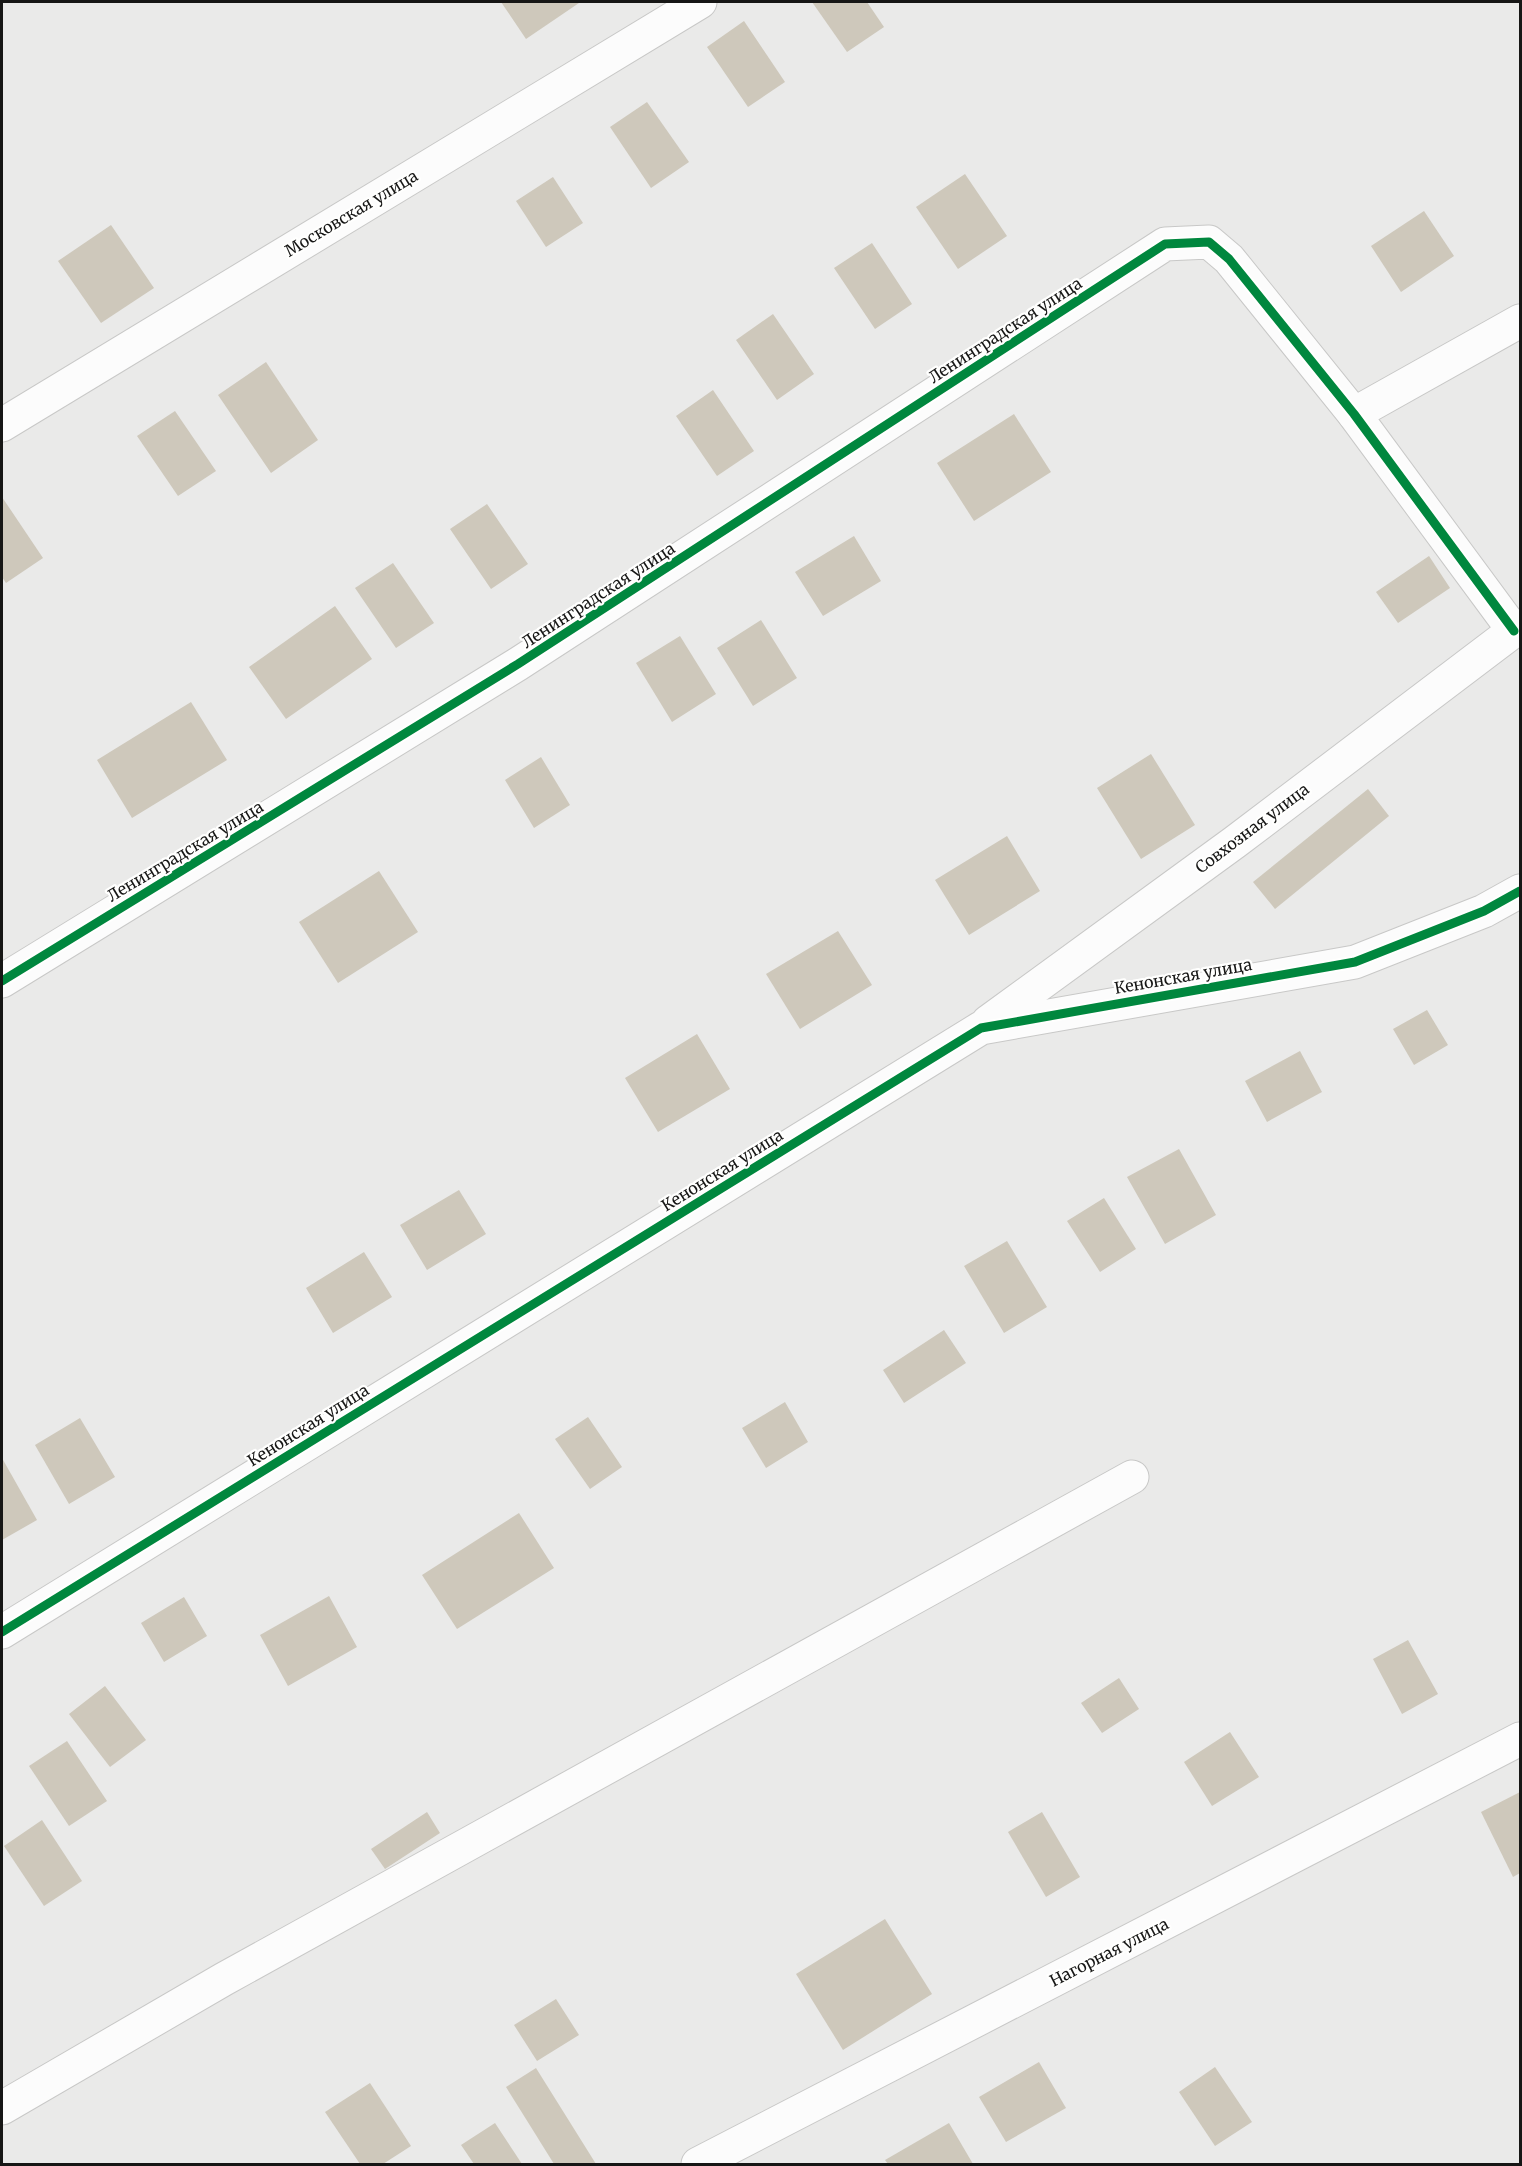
<svg xmlns="http://www.w3.org/2000/svg" width="1522" height="2166" font-family="Merriweather,serif">
<style>
.building{fill:#cec8bb}
.lines{fill:none;stroke-linecap:round;stroke-linejoin:round}
.minor-casing{stroke:#c8c8c7;stroke-width:35}
.minor{stroke:#fcfcfc;stroke-width:33}
.cycleway-casing{stroke:#fffffe;stroke-width:13}
.cycleway{stroke:#00873e;stroke-width:9}
.labels{text-anchor:middle;stroke-width:4.5;stroke-linejoin:round;paint-order:stroke}
.street-label{font-size:16px;fill:#161615;stroke:#fffffe}
</style>
<rect width="100%" height="100%" fill="#eaeae9"/>
<g class="building">
<polygon points="501,2 578,2 579,3 526,39"/>
<polygon points="812,2 867,2 884,27 847,52"/>
<polygon points="744,21 785,82 748,107 707,47"/>
<polygon points="647,102 689,162 651,188 610,127"/>
<polygon points="965,174 1007,236 958,269 916,207"/>
<polygon points="553,177 583,223 546,247 516,201"/>
<polygon points="1424,211 1454,256 1401,292 1371,246"/>
<polygon points="111,225 154,288 101,323 58,261"/>
<polygon points="872,243 912,304 875,329 834,268"/>
<polygon points="773,314 814,374 777,400 736,340"/>
<polygon points="266,362 318,440 271,473 218,395"/>
<polygon points="713,390 754,451 717,476 676,416"/>
<polygon points="175,411 216,471 178,496 137,436"/>
<polygon points="1014,414 1051,472 974,521 937,463"/>
<polygon points="2,497 43,558 6,583 2,577"/>
<polygon points="487,504 528,564 491,589 450,529"/>
<polygon points="854,536 881,581 823,616 795,572"/>
<polygon points="1429,556 1450,588 1398,623 1376,592"/>
<polygon points="393,563 434,623 396,648 355,588"/>
<polygon points="335,606 372,659 286,719 249,667"/>
<polygon points="761,620 797,678 753,706 717,648"/>
<polygon points="680,636 716,694 672,722 636,663"/>
<polygon points="191,702 227,760 132,818 97,760"/>
<polygon points="1151,754 1195,825 1141,859 1097,788"/>
<polygon points="541,757 570,805 534,828 505,780"/>
<polygon points="1368,789 1389,816 1275,909 1253,882"/>
<polygon points="1007,836 1040,891 969,935 935,880"/>
<polygon points="379,871 418,932 338,983 299,922"/>
<polygon points="838,931 872,985 800,1029 766,974"/>
<polygon points="1427,1010 1448,1045 1414,1065 1393,1029"/>
<polygon points="697,1034 730,1089 658,1132 625,1078"/>
<polygon points="1300,1051 1322,1092 1267,1122 1245,1081"/>
<polygon points="1179,1149 1216,1215 1165,1244 1127,1177"/>
<polygon points="459,1190 486,1234 427,1270 400,1225"/>
<polygon points="1104,1198 1136,1249 1100,1272 1067,1221"/>
<polygon points="1007,1241 1047,1307 1004,1333 964,1266"/>
<polygon points="364,1252 392,1297 333,1333 306,1288"/>
<polygon points="944,1330 966,1363 904,1403 883,1370"/>
<polygon points="785,1402 808,1442 766,1468 742,1428"/>
<polygon points="588,1417 622,1467 590,1489 555,1439"/>
<polygon points="80,1418 115,1477 69,1504 35,1445"/>
<polygon points="2,1458 37,1520 2,1540"/>
<polygon points="519,1513 554,1568 457,1629 422,1575"/>
<polygon points="329,1596 357,1647 288,1686 260,1635"/>
<polygon points="184,1597 207,1636 164,1662 141,1623"/>
<polygon points="1408,1640 1438,1694 1402,1714 1373,1659"/>
<polygon points="1119,1678 1139,1709 1102,1733 1081,1703"/>
<polygon points="105,1686 146,1740 110,1767 69,1714"/>
<polygon points="1230,1732 1259,1777 1212,1806 1184,1762"/>
<polygon points="67,1741 107,1801 69,1826 29,1766"/>
<polygon points="1520,1792 1520,1873 1513,1877 1481,1812"/>
<polygon points="427,1812 440,1833 385,1869 371,1849"/>
<polygon points="1042,1812 1080,1877 1046,1897 1008,1832"/>
<polygon points="42,1820 82,1881 44,1906 4,1846"/>
<polygon points="885,1919 932,1994 843,2050 796,1974"/>
<polygon points="556,1999 579,2035 537,2061 514,2025"/>
<polygon points="1039,2062 1066,2108 1006,2142 979,2097"/>
<polygon points="1215,2067 1252,2122 1215,2146 1179,2092"/>
<polygon points="536,2068 596,2164 554,2164 506,2087"/>
<polygon points="370,2083 411,2146 383,2164 360,2164 325,2112"/>
<polygon points="495,2123 522,2164 474,2164 461,2145"/>
<polygon points="949,2123 973,2164 888,2164 885,2160"/>
</g>
<g class="lines">
<g class="minor-casing">
<g id="minor">
<polyline points="1354,414 1520,321"/>
<polyline points="2,425 700,2"/>
<polyline points="2,981 518,664 1165,244 1209,242 1229,259 1354,414 1514,631"/>
<polyline points="988,1022 1235,842 1520,626"/>
<polyline points="2,1632 981,1028 1355,962 1484,911 1520,891"/>
<polyline points="2,2108 224,1979 1132,1477"/>
<polyline points="698,2164 1520,1739"/>
</g>
</g>
<use href="#minor" class="minor"/>
<g class="cycleway-casing">
<g id="cycleway">
<polyline points="2,981 518,664 1165,244 1209,242 1229,259 1354,414 1514,631"/>
<polyline points="2,1632 981,1028 1355,962 1484,911 1520,891"/>
</g>
</g>
<use href="#cycleway" class="cycleway"/>
</g>
<g class="labels">
<g class="street-label">
<text transform="translate(351 213) rotate(-31)" y="6">Московская улица</text>
<text transform="translate(1005 330) rotate(-33)" y="6">Ленинградская улица</text>
<text transform="translate(598 595) rotate(-33)" y="6">Ленинградская улица</text>
<text transform="translate(1252 828) rotate(-37)" y="6">Совхозная улица</text>
<text transform="translate(185 851) rotate(-31)" y="6">Ленинградская улица</text>
<text transform="translate(1183 976) rotate(-10)" y="6">Кенонская улица</text>
<text transform="translate(722 1170) rotate(-32)" y="6">Кенонская улица</text>
<text transform="translate(308 1425) rotate(-32)" y="6">Кенонская улица</text>
<text transform="translate(1109 1952) rotate(-27)" y="6">Нагорная улица</text>
</g>
</g>
<rect width="1522" height="2166" fill="none" stroke="#161615" stroke-width="6"/>
</svg>
